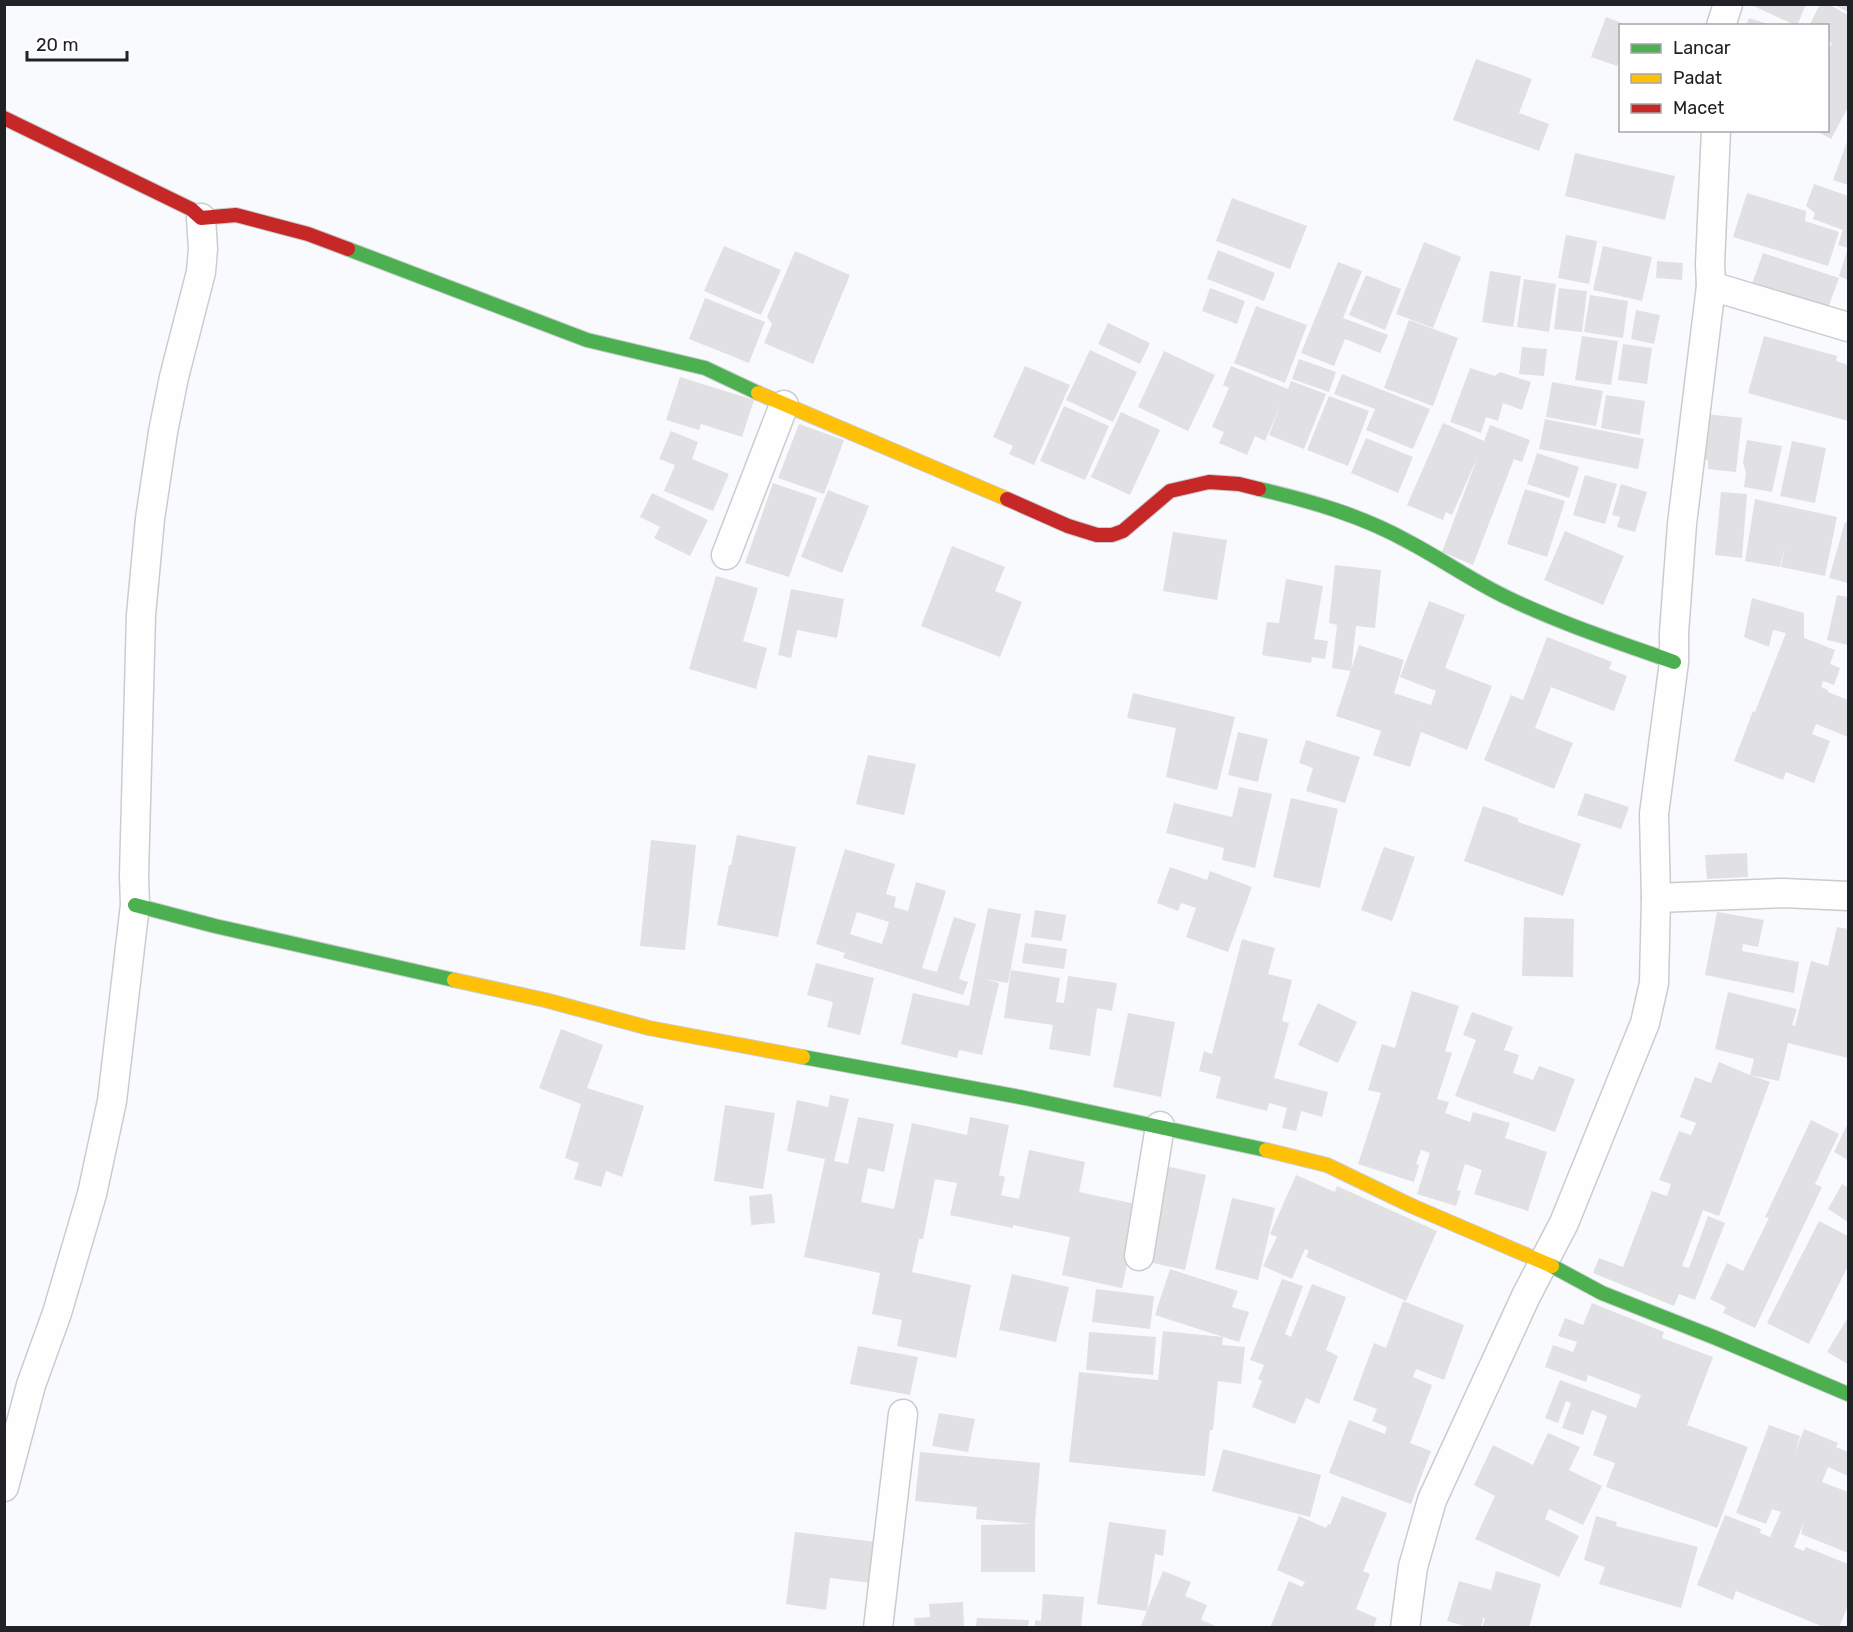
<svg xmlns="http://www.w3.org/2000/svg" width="1853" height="1632" font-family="Rubik,sans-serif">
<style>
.building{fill:#e1e1e4;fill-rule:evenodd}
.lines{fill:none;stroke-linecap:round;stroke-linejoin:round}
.street-casing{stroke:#cacccf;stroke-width:31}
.fast-casing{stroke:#cacccf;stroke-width:16}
.slow-casing{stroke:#cacccf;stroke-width:16}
.jam-casing{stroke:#cacccf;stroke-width:16}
.street{stroke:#fefeff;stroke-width:28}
.fast{stroke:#4caf50;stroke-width:14}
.slow{stroke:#ffc107;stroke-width:14}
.jam{stroke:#c62828;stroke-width:14}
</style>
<rect width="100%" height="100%" fill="#f8fafd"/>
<g class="building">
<polygon points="1749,4 1806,4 1797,26"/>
<polygon points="1820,4 1828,4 1848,15 1848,107 1831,139 1815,130 1828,130 1828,51 1832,43 1828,41 1828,26 1809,26"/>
<polygon points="1833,4 1848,4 1848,12"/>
<polygon points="1606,17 1627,25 1620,26 1620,57 1617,66 1591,57"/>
<polygon points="1749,18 1771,25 1771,26 1746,26"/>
<polygon points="1476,59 1532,79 1519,113 1549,124 1539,151 1453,120"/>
<polygon points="1848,139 1848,185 1833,180"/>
<polygon points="1575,153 1675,176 1665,220 1565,196"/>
<polygon points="1814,184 1848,196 1848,280 1839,276 1848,248 1838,245 1843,230 1813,219 1815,213 1806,206"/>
<polygon points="1747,193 1806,211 1805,221 1839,232 1828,266 1733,237"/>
<polygon points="1232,198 1307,226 1290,269 1216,241"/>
<polygon points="1566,235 1597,241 1589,284 1558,278"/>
<polygon points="1424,242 1461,257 1433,328 1396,314"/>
<polygon points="724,246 781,270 761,315 704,291"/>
<polygon points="1603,246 1652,257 1642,301 1593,290"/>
<polygon points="1218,250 1275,273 1264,301 1207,279"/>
<polygon points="795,251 850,275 813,364 764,343 772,324 767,317"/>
<polygon points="1763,253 1839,278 1828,308 1752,284"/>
<polygon points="1657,261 1683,263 1682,280 1656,278"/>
<polygon points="1338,262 1362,271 1343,318 1388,335 1380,353 1345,339 1334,366 1301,353"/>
<polygon points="1490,271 1521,276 1513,327 1482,322"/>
<polygon points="1366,275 1401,289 1385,330 1349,315"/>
<polygon points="1524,279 1556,284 1549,332 1517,327"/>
<polygon points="1210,288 1245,301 1237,324 1202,311"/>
<polygon points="1559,288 1587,291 1582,332 1554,329"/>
<polygon points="1590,295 1628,301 1623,338 1584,332"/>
<polygon points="705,298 765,322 749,363 689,339"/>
<polygon points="1256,306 1307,325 1285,383 1234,363"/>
<polygon points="1636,310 1660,315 1654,344 1631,339"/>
<polygon points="1409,320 1458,338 1433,406 1384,388"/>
<polygon points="1108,323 1150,343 1140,364 1098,344"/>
<polygon points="1582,336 1618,341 1611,385 1575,380"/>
<polygon points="1764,336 1837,356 1836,361 1848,365 1848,421 1748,393"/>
<polygon points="1623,344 1652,348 1647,384 1618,380"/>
<polygon points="1522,347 1547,349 1544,376 1519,374"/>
<polygon points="1090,350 1137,372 1113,422 1066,400"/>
<polygon points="1164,351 1215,375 1188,431 1138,407"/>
<polygon points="1299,359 1336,372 1329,392 1292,379"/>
<polygon points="1025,366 1070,385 1034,465 1009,454 1013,446 993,437"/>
<polygon points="1231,366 1288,389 1291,381 1326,394 1304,449 1269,435 1280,406 1265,441 1255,436 1247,455 1219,443 1224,432 1212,427 1229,388 1223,385"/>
<polygon points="1470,368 1495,376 1500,372 1531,382 1522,410 1503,403 1498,421 1486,417 1481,433 1450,422"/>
<polygon points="1342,374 1430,409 1413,449 1366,430 1375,409 1334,394"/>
<polygon points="680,377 754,400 742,437 701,424 699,430 666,420"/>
<polygon points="1552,382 1603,391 1596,426 1546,417"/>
<polygon points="1606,395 1645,401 1640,435 1601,428"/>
<polygon points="1329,396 1369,411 1348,466 1307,450"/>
<polygon points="1064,406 1109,426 1085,480 1040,461"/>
<polygon points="1121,412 1160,430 1130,495 1091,477"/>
<polygon points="1706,414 1742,418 1736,472 1708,469 1708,460 1701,459"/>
<polygon points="1545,419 1644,439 1638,469 1539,449"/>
<polygon points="1443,423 1484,441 1490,425 1530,440 1522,462 1514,459 1473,565 1442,552 1478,456 1452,515 1446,512 1443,520 1407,505"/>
<polygon points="799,424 844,440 824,494 778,478"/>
<polygon points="671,431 698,442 692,459 729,474 713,511 664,491 675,465 659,459"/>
<polygon points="1366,438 1413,457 1398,493 1351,473"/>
<polygon points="1747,440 1782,446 1772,492 1744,487 1746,473 1743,462"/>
<polygon points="1792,441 1826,448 1815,503 1780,496"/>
<polygon points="1537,453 1579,467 1569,498 1527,484"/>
<polygon points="1585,475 1617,484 1605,524 1573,515"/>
<polygon points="773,483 817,498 789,577 745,563"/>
<polygon points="1621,484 1647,492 1635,532 1617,527 1620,517 1612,515"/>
<polygon points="1525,489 1565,501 1547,557 1507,544"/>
<polygon points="828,490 869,506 842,573 801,557"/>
<polygon points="1721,492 1747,494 1742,558 1715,555"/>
<polygon points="652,493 708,520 690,556 654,538 660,527 640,517"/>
<polygon points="1755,499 1837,517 1825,576 1781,567 1785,545 1780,567 1745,561"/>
<polygon points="1845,522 1848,523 1848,583 1829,578"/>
<polygon points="1565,531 1624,556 1603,605 1544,580"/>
<polygon points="1173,532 1227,540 1217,600 1163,591"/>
<polygon points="952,546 1005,567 995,591 1022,602 1000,657 921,626"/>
<polygon points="1335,565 1381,570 1375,628 1356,626 1351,671 1332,668 1337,625 1329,623"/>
<polygon points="716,576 758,588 743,641 767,648 756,689 689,669"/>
<polygon points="1286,579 1323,586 1314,639 1328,641 1325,659 1312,657 1311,663 1262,655 1267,622 1279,623"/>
<polygon points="791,589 844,599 837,638 797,630 791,658 778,655"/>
<polygon points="1837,595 1848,597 1848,645 1827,640"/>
<polygon points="1752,598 1804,613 1804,638 1835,650 1830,664 1840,668 1834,685 1823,681 1821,687 1828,690 1828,692 1848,700 1848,737 1816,724 1812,734 1830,741 1814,783 1786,772 1783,780 1734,761 1753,711 1755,712 1786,633 1773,630 1769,647 1744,637"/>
<polygon points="1429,601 1465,615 1445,668 1492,686 1467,750 1421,732 1425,719 1410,767 1373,755 1381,731 1336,716 1359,645 1404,660 1394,693 1431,705 1436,691 1400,677"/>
<polygon points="1547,637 1612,662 1609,669 1627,676 1614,711 1551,687 1535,728 1573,743 1554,789 1484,760 1511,695 1523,700"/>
<polygon points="1133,693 1235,717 1217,790 1166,777 1176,728 1127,718"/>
<polygon points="1238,732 1268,739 1258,782 1228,775"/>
<polygon points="1306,740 1360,757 1345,803 1306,791 1313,768 1299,763"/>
<polygon points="868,755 916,764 904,815 856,804"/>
<polygon points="1239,787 1272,794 1255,868 1222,860 1224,848 1166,833 1174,803 1232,817"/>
<polygon points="1585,793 1629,807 1621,829 1577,815"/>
<polygon points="1291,798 1338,809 1320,888 1273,877"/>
<polygon points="1483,806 1518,818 1518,822 1581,844 1563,896 1464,861"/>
<polygon points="737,835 796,847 778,937 717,925 729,865 731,865"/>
<polygon points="651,840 696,845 685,950 640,946"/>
<polygon points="1384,847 1415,857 1392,921 1361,910"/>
<path d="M845,849L895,864L886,894L896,897L894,907L908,911L916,882L946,891L922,968L937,972L954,917L976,924L959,979L968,982L963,995L843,958L845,953L816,944ZM857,912L889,922L882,944L850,934Z"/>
<polygon points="1747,853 1748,877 1707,879 1705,855"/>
<polygon points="1170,867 1207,880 1210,871 1252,887 1228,952 1186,937 1196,908 1181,903 1178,911 1157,903"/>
<polygon points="988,908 1021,914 1008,983 984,979 999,983 982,1055 959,1050 957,1058 901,1044 913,993 969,1006"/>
<polygon points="1035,910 1066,915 1062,941 1031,937"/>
<polygon points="1717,912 1764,920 1758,947 1743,944 1742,951 1799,962 1794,993 1705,975"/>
<polygon points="1524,917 1574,919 1573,977 1522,976"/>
<polygon points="1837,927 1848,929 1848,1058 1788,1043 1779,1081 1750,1075 1770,1082 1719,1216 1703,1210 1682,1266 1689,1268 1708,1216 1725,1223 1695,1300 1679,1294 1674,1306 1593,1273 1599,1258 1623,1267 1652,1191 1667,1196 1671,1184 1659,1180 1679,1131 1691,1135 1696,1123 1680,1117 1695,1077 1711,1083 1719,1062 1750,1075 1754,1059 1715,1049 1728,992 1797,1009 1792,1025 1795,1026 1811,961 1828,966"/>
<polygon points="1242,939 1275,948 1268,974 1292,980 1282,1021 1289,1023 1274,1078 1328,1092 1322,1117 1301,1111 1296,1131 1282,1128 1287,1108 1269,1103 1267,1111 1216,1098 1221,1077 1199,1071 1204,1051 1212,1054"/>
<polygon points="1025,943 1067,949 1064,969 1022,963"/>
<polygon points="816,963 874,978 860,1035 827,1027 833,1002 807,995"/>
<polygon points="1011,970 1060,978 1056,1002 1064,1003 1068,976 1117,983 1112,1011 1097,1008 1090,1056 1049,1049 1053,1025 1004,1018"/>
<polygon points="1412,991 1459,1006 1445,1051 1452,1053 1437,1099 1449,1102 1445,1113 1470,1122 1473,1112 1510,1123 1505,1138 1547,1152 1528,1211 1474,1194 1482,1170 1465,1164 1457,1190 1461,1191 1456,1206 1417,1194 1430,1153 1421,1150 1416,1164 1419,1165 1414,1182 1358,1164 1381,1093 1368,1090 1382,1044 1395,1048"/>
<polygon points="1318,1003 1357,1022 1338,1063 1298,1045"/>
<polygon points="1472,1012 1513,1027 1504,1050 1519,1055 1513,1073 1533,1080 1539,1066 1575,1079 1555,1132 1455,1096 1476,1040 1463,1035"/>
<polygon points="1128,1013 1175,1022 1161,1097 1113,1087"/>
<polygon points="561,1029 603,1045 587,1088 644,1106 622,1177 606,1171 601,1187 574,1179 579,1163 565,1158 581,1104 539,1088"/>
<polygon points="830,1095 849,1099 834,1161 848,1164 858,1117 894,1124 884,1172 868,1168 861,1202 894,1209 912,1123 967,1135 970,1117 1009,1125 999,1175 1005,1177 1001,1195 1019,1199 1029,1150 1085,1162 1079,1192 1140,1205 1122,1288 1062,1275 1070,1237 1013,1225 1013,1228 950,1215 957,1183 935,1179 923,1239 919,1239 912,1272 971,1285 956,1358 897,1346 902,1320 872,1314 880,1273 804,1257 825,1159 787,1151 797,1100 828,1107"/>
<polygon points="725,1105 775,1113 763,1189 714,1181"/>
<polygon points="1811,1120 1839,1134 1815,1184 1822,1187 1755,1328 1723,1313 1726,1307 1710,1299 1727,1263 1743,1271 1769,1218 1765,1217"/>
<polygon points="1848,1123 1848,1160 1834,1152"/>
<polygon points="1165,1166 1206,1175 1185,1270 1144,1261"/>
<polygon points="1296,1175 1335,1192 1337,1186 1437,1231 1406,1301 1306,1257 1309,1251 1305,1249 1292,1279 1263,1266 1277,1237 1270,1234"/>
<polygon points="1842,1184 1848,1187 1848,1222 1828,1209"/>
<polygon points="772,1194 775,1223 751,1225 749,1196"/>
<polygon points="1232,1198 1275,1208 1258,1280 1215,1269"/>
<polygon points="1819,1221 1848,1236 1848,1266 1809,1344 1767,1323"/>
<polygon points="1170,1269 1238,1291 1232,1307 1249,1312 1239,1342 1155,1315"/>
<polygon points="1012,1274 1069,1287 1056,1342 999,1330"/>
<polygon points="1282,1279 1303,1286 1285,1334 1291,1337 1312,1284 1346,1297 1326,1350 1338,1356 1319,1404 1306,1398 1295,1424 1252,1407 1262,1381 1258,1379 1264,1365 1250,1360"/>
<polygon points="1096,1289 1154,1296 1150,1329 1092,1322"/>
<polygon points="1403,1301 1464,1325 1444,1380 1416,1369 1413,1377 1432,1385 1410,1443 1431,1451 1411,1504 1329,1473 1349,1420 1385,1434 1387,1427 1372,1421 1377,1409 1353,1400 1374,1343 1386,1348"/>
<polygon points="1592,1303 1664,1332 1662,1338 1713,1357 1687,1425 1748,1447 1717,1528 1606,1487 1615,1463 1593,1455 1607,1416 1592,1410 1583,1435 1562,1428 1571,1403 1566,1401 1558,1423 1545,1418 1560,1380 1636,1408 1641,1395 1588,1375 1586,1382 1545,1367 1553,1345 1573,1352 1577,1342 1558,1336 1565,1318 1583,1325"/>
<polygon points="1848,1317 1848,1364 1827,1352"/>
<polygon points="1163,1331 1223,1337 1222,1345 1245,1347 1241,1384 1218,1381 1213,1430 1210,1430 1205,1476 1069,1462 1079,1372 1158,1380"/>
<polygon points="1089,1332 1156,1337 1153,1375 1086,1370"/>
<polygon points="858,1346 918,1357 910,1395 850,1384"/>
<polygon points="939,1413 975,1419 968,1452 932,1446"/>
<polygon points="1769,1425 1800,1436 1795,1453 1804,1429 1838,1443 1836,1447 1848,1452 1848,1476 1828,1467 1822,1482 1848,1492 1848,1553 1801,1534 1804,1522 1794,1547 1804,1551 1806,1547 1848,1564 1848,1605 1839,1628 1826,1628 1736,1591 1733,1600 1697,1585 1725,1515 1761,1529 1760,1533 1770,1537 1781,1512 1772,1509 1766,1524 1736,1513"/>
<polygon points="1548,1433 1580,1447 1569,1470 1602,1486 1583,1525 1549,1509 1545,1519 1579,1536 1559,1577 1475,1539 1495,1496 1474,1485 1493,1445 1533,1465"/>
<polygon points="1223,1449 1321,1475 1310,1517 1212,1491"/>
<polygon points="920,1452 1040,1463 1035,1524 1035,1572 981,1572 981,1525 1032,1524 976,1519 977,1507 915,1501"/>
<polygon points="1342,1496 1387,1513 1363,1571 1370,1574 1356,1609 1377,1618 1373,1628 1270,1628 1289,1581 1302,1587 1305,1582 1277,1570 1299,1516 1326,1528 1328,1524 1330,1525"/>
<polygon points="1596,1516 1617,1522 1616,1526 1698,1547 1681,1608 1599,1584 1605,1567 1584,1560"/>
<polygon points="1109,1522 1166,1530 1163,1556 1155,1554 1147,1611 1097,1604"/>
<polygon points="795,1532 877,1542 871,1583 830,1578 826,1610 786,1604"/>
<polygon points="1163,1571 1191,1582 1185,1596 1207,1605 1201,1620 1221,1628 1140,1628"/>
<polygon points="1496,1571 1541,1584 1529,1628 1482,1628 1485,1618 1483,1618 1481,1628 1471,1628 1447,1621 1459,1581 1491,1590"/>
<polygon points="1043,1594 1084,1597 1081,1628 1035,1628 1035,1620 1041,1621"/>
<polygon points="963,1602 964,1628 915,1628 914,1618 930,1617 929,1604"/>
<polygon points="977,1618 1029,1620 1028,1628 976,1628"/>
</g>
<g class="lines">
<g class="street-casing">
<g id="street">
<polyline points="1721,26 1728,4"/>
<polyline points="1711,286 1848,327"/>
<polyline points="726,555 784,405"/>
<polyline points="1656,898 1783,893 1848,896"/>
<polyline points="1139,1256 1160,1126"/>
<polyline points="4,1487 31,1385 57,1313 92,1194 112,1101 135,905 134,876 141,615 150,519 163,432 174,377 201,272 203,249 201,218"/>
<polyline points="878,1628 903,1414"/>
<polyline points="1405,1628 1413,1567 1432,1500 1526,1296 1564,1223 1645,1023 1654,983 1656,898 1654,814 1674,662 1674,633 1682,524 1711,286 1710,264 1716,130"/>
</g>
</g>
<g class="fast-casing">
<g id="fast">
<polyline points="348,249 587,340 705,368 758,393"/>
<path d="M1259,489C1311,501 1363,516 1409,542C1443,560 1474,582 1508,598C1562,624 1618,642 1674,662"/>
<polyline points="135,905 215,926 454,980"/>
<polyline points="803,1057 1025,1098 1266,1150"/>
<polyline points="1552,1266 1602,1293 1716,1338 1848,1394"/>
</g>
</g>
<g class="slow-casing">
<g id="slow">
<polyline points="758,393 1007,499"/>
<polyline points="454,980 545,1000 649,1028 803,1057"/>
<polyline points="1266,1150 1327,1165 1412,1206 1552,1266"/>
</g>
</g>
<g class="jam-casing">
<g id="jam">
<polyline points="4,118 191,209 201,218 236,215 308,234 348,249"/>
<polyline points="1007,499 1068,526 1097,535 1112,535 1123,531 1170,491 1209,482 1239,484 1259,489"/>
</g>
</g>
<use href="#street" class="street"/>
<use href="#fast" class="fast"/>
<use href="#slow" class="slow"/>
<use href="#jam" class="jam"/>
</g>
<rect width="1853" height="1632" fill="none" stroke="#202226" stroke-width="12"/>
<rect x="1619" y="24" width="210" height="108" fill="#ffffff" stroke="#a6a7a8" stroke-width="1.5"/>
<rect x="1631" y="44" width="30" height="9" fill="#4caf50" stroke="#a6a7a8" stroke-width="1.5"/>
<text x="1673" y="54" font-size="18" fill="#202226">Lancar</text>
<rect x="1631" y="74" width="30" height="9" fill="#ffc107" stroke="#a6a7a8" stroke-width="1.5"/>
<text x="1673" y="84" font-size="18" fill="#202226">Padat</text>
<rect x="1631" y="104" width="30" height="9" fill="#c62828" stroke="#a6a7a8" stroke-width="1.5"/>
<text x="1673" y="114" font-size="18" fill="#202226">Macet</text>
<path d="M27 51v9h100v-9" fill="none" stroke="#202226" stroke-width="3"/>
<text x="36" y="51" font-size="18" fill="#202226" stroke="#ffffff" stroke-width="4.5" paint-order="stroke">20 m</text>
</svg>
